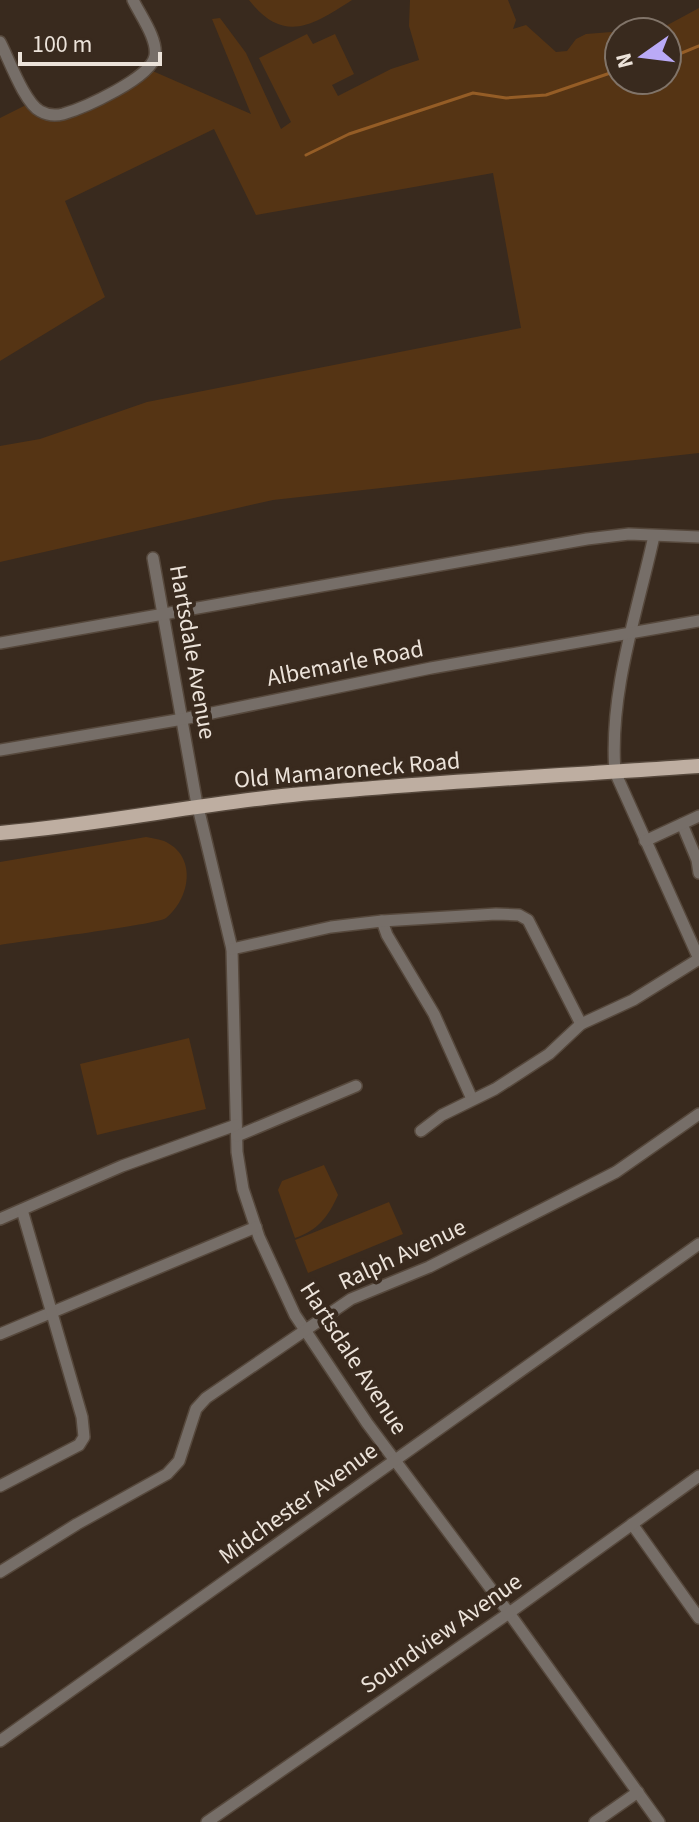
<svg xmlns="http://www.w3.org/2000/svg" width="699" height="1822" font-family="'Source Sans 3',sans-serif">
<style>
.green{fill:#553414;fill-rule:evenodd}
.lines{fill:none;stroke-linecap:round;stroke-linejoin:round}
.stream{stroke:#955d26;stroke-width:3}
.minor-casing{stroke:#56483c;stroke-width:14}
.major-casing{stroke:#56483c;stroke-width:17}
.minor{stroke:#766e68;stroke-width:11}
.major{stroke:#beaea1;stroke-width:14}
.labels{text-anchor:middle;stroke-width:8;stroke-linejoin:round;paint-order:stroke}
.street-label{font-size:24px;fill:#ece3da;stroke:#392a1e}
</style>
<rect width="100%" height="100%" fill="#392a1e"/>
<g class="green">
<path d="M249,0H352C313,25 284,45 249,0Z"/>
<path d="M410,0H508L516,20L513,29L526,25L556,52L567,51L576,39L586,34L662,28L699,8V453L273,500L0,562V446L40,439L147,402L521,328L493,173L256,215L214,129L65,201L105,297L0,361V118L30,103L56,115L148,69L251,114L212,19L220,18L246,53L281,129L291,122L259,58L307,34L313,44L335,34L354,74L332,85L338,96L391,69L419,60L409,26ZM619,32H667V80H619Z"/>
<path d="M146,837C151,838 159,839 164,841C198,856 190,899 166,918C156,925 23,941 0,945V862Z"/>
<polygon points="189,1038 206,1109 97,1135 80,1064"/>
<path d="M324,1165L338,1195C328,1217 318,1230 295,1238L278,1190L282,1181Z"/>
<polygon points="389,1202 403,1234 308,1273 295,1240"/>
</g>
<g class="lines">
<g class="stream">
<polyline points="667,59 699,46"/>
<polyline points="306,155 349,134 473,93 506,98 546,95 619,70"/>
</g>
<g class="minor-casing">
<g id="minor">
<path d="M0,42C9,59 24,102 40,111C47,115 55,116 63,114C84,108 151,78 155,56C158,39 140,15 133,0"/>
<path d="M654,536C637,613 609,692 615,772L699,959"/>
<polyline points="153,558 196,799 232,949 237,1152 243,1189 259,1237 295,1315 367,1423 509,1613 659,1822"/>
<polyline points="0,643 587,539 629,534 699,537"/>
<polyline points="0,750 183,719 431,668 699,621"/>
<polyline points="682,824 697,860 699,873"/>
<polyline points="645,841 699,816"/>
<polyline points="382,921 387,935 434,1014 472,1099"/>
<polyline points="232,949 331,927 382,921 496,914 519,915 528,920 581,1024"/>
<polyline points="421,1131 442,1115 495,1089 549,1054 581,1024 633,1000 699,959"/>
<polyline points="237,1136 356,1086"/>
<polyline points="0,1219 122,1166 236,1125"/>
<polyline points="0,1334 256,1227"/>
<polyline points="0,1486 79,1445 84,1437 82,1417 22,1210"/>
<polyline points="632,1524 699,1618"/>
<polyline points="0,1572 77,1524 167,1474 179,1461 196,1409 206,1398 351,1299 429,1267 616,1172 699,1114"/>
<polyline points="0,1741 699,1244"/>
<polyline points="207,1822 509,1613 699,1476"/>
<polyline points="595,1822 638,1792"/>
</g>
</g>
<g class="major-casing">
<path id="major" d="M0,833C95,825 188,806 282,796C421,782 560,776 699,766"/>
</g>
<use href="#minor" class="minor"/>
<use href="#major" class="major"/>
</g>
<g class="labels">
<g class="street-label">
<text transform="translate(193 652) rotate(80)" y="8">Hartsdale Avenue</text>
<text transform="translate(345 663) rotate(-11)" y="8">Albemarle Road</text>
<text transform="translate(347 770) rotate(-5)" y="8">Old Mamaroneck Road</text>
<text transform="translate(402 1254) rotate(-25)" y="8">Ralph Avenue</text>
<text transform="translate(354 1358) rotate(57)" y="8">Hartsdale Avenue</text>
<text transform="translate(298 1503) rotate(-36)" y="8">Midchester Avenue</text>
<text transform="translate(441 1633) rotate(-35)" y="8">Soundview Avenue</text>
</g>
</g>
<g transform="translate(643 56) rotate(256)"><circle r="38" fill="#392a1e" stroke="#817469" stroke-width="2"/>
<path d="M0-6L14 30L0 20L-14 30Z" fill="#baaaf6"/>
<text y="-12" font-size="22" font-weight="bold" text-anchor="middle" fill="#ece3da">N</text>
</g>
<path d="M20 52v12h140v-12" fill="none" stroke="#ece3da" stroke-width="4"/>
<text x="32" y="52" font-size="24" fill="#ece3da" stroke="#392a1e" stroke-width="6" paint-order="stroke">100 m</text>
</svg>
